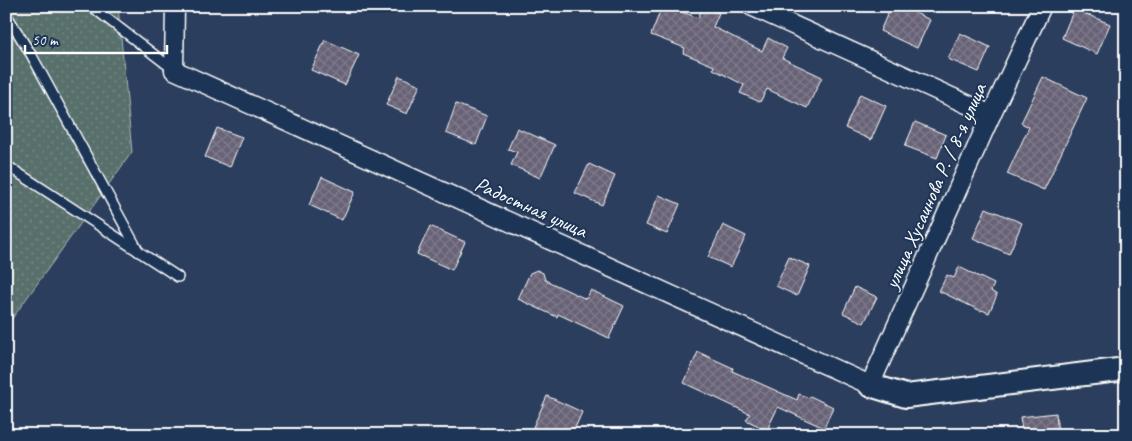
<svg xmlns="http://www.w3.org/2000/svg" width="1132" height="441" font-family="Caveat,sans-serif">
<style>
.park{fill:url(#park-dots);stroke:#acb8b6}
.building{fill:url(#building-cross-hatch);stroke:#fff}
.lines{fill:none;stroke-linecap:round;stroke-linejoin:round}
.service-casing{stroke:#fff;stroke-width:12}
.minor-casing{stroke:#fff;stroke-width:21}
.tertiary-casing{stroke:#fff;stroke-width:26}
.service{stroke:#1d3557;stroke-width:9}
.minor{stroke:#1d3557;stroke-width:18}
.tertiary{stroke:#1d3557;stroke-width:22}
.labels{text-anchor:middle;stroke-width:4;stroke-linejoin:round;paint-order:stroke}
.street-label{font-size:21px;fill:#fff;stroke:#1d3557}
</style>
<defs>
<pattern id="park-dots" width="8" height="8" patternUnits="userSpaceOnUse" patternTransform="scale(1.25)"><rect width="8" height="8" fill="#59706c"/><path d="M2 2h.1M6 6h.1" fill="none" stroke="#728582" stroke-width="1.8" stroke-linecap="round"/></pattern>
<pattern id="building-cross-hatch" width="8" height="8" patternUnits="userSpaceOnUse" patternTransform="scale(1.25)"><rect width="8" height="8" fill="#686277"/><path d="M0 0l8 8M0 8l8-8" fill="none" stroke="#7f7a8b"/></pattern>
</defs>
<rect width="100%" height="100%" fill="#2c3e5d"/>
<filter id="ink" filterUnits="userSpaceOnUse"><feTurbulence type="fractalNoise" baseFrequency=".02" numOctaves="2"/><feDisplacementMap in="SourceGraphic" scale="10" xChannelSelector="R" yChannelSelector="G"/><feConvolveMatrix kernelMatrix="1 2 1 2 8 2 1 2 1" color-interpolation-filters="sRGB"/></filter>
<g filter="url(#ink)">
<polygon class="park" points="6,6 118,6 132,152 6,327"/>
<g class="building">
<polygon points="662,6 667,6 698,18 703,6 719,13 713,27 762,51 768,38 787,48 782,58 822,77 807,108 767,89 760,102 740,93 744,85 713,69 714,66 683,53 685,48 651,35"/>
<polygon points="891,6 901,6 930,20 917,48 880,31"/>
<polygon points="1074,9 1110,24 1097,54 1062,38"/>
<polygon points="960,33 990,47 979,72 948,59"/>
<polygon points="325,40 359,55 345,85 311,70"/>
<polygon points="399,76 420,85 407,114 386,105"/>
<polygon points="1043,77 1087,98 1044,190 1007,174 1029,127 1021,123"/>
<polygon points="860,94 886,106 871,140 845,128"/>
<polygon points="456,104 487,116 476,145 446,133"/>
<polygon points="915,122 946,135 937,158 905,146"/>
<polygon points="217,128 242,137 230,167 205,157"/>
<polygon points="517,128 555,145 540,178 511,165 517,152 508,149"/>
<polygon points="589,164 615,176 602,205 575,193"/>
<polygon points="322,177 355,192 342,220 309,205"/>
<polygon points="659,195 680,204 667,234 646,225"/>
<polygon points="986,208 1022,223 1009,254 973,238"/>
<polygon points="723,225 746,236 731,267 708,257"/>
<polygon points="430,226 465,242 452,270 417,254"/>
<polygon points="789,257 810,266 797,296 776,286"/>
<polygon points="959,267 994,284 991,291 997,295 989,313 982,310 981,311 939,291 947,275 954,278"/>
<polygon points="537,270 543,273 545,280 586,299 591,290 624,306 609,338 558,314 557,317 518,299 530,273"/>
<polygon points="855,287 877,297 864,323 843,313"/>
<polygon points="698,352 733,368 732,371 797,400 799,394 809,398 810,396 833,407 824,428 778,407 767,430 746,420 750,414 684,383"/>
<polygon points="547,396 582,412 572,435 549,435 533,427"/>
<polygon points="1056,413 1058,435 1023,435 1020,417"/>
</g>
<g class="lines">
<g class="service-casing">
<g id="service">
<polyline points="91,6 174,70"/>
<polyline points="6,14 32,56 139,252"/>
<polyline points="6,165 178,277"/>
</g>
</g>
<g class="minor-casing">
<g id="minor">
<polyline points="175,6 174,70 870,385 991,115 1042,6"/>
<polyline points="751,6 991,115"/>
</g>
</g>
<g class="tertiary-casing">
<polyline id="tertiary" points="870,385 906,396 1126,369"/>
</g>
<use href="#service" class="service"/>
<use href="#minor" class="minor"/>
<use href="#tertiary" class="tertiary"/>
</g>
</g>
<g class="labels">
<g class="street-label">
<text transform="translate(935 186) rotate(-66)" y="7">улица Хусаинова Р. / 8-я улица</text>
<text transform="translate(531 207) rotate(24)" y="7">Радостная улица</text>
</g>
</g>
<rect width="1132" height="441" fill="none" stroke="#1d3557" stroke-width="25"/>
<rect x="12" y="12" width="1107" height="416" fill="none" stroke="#fff" stroke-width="2" filter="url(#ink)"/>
<path d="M25 45v8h142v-8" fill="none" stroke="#ffffff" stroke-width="2.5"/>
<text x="32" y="45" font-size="15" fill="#ffffff" stroke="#1d3557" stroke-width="4" paint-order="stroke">50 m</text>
</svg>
